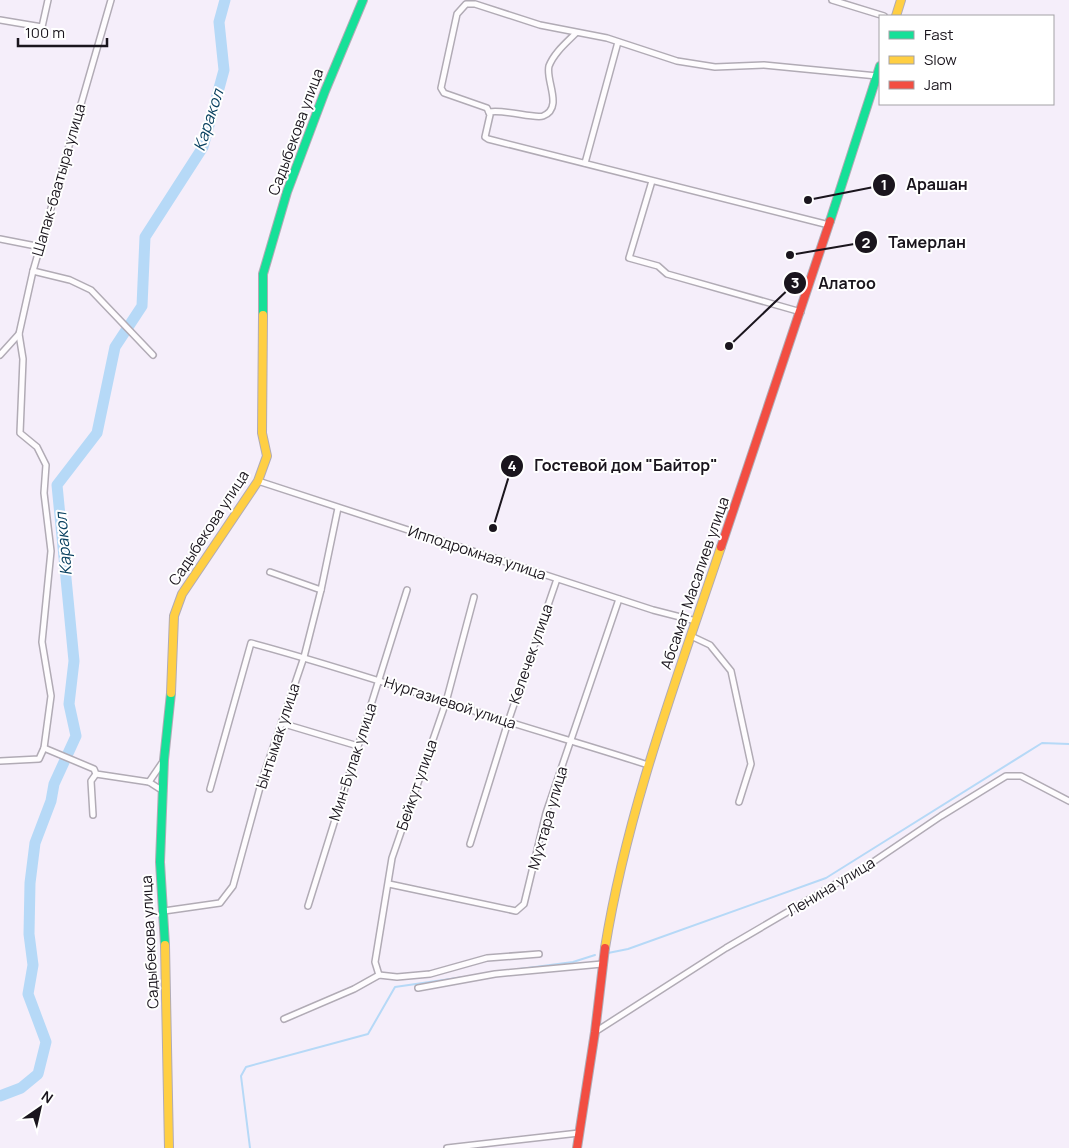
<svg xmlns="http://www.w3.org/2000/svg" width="1069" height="1148" font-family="Manrope,sans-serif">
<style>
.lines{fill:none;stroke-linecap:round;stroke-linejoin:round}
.stream{stroke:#b6d9f7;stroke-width:2}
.river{stroke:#b6d9f7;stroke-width:11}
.street-casing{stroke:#b1abb5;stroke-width:8}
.fast-casing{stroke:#b1abb5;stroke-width:10}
.slow-casing{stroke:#b1abb5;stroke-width:10}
.jam-casing{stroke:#b1abb5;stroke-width:10}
.street{stroke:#fefcfe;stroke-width:5}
.fast{stroke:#16e098;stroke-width:8}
.slow{stroke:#ffcf43;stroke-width:8}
.jam{stroke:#f24e42;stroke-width:8}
.labels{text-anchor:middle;stroke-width:4;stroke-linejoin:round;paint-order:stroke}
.street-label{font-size:15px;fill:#1a151d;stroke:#fff}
.water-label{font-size:16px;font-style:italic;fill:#0b4261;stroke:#fff}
.leader{fill:none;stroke:#1a151d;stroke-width:2}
.callout-dot{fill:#1a151d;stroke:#fff;stroke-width:2}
.mark-label{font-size:15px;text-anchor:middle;font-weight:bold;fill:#fff}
.callout-label{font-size:16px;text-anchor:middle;font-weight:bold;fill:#1a151d;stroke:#fff;stroke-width:4;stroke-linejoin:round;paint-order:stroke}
</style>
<rect width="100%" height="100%" fill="#f5eefa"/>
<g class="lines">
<g class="stream">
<polyline points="608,953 628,949 826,878 1042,743 1069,744"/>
<polyline points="520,969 573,962 595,955"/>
<polyline points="250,1148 241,1076 246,1067 368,1034 395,987 464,977"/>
</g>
<polyline class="river" points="0,1096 21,1088 38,1074 46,1042 28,994 33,965 29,934 30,883 35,843 51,801 54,784 76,736 69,704 74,661 57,485 97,433 115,347 142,306 145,237 203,147 224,70 219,22 225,0"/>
<g class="street-casing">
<g id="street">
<polyline points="832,0 884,16"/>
<polyline points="0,20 42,27 48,0"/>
<path d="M489,112C505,109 534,119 543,116C564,108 545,80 549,66C554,53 566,43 576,33"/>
<polyline points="585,163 618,42"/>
<polyline points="652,181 629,258 658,266 667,274 801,312"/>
<polyline points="829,225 488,139 485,137 490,115 487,108 444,93 441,88 457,14 466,4 475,4 540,25 607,38 677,61 715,67 764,65 877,76"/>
<polyline points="0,239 41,247"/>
<polyline points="33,271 70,280 91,290 153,355"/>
<polyline points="0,355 19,334 33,271 111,0"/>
<polyline points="258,481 653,610 696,621"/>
<polyline points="270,572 321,590"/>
<polyline points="691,636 710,645 731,671 751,764 739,802"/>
<polyline points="281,723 358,746"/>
<polyline points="44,748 94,769 96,774 149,782 164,760"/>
<polyline points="0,761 39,759 44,748 51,696 42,642 51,551 44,493 46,465 37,447 20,433 23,359 19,334"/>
<polyline points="149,782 163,791"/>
<path d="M210,789L251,643C330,664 407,690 484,714C539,732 594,747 648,765"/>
<polyline points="93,815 91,781 96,774"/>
<polyline points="470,844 508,722 557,579"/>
<polyline points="389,884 516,911 524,904 546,813 619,599"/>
<polyline points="308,906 407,590"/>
<polyline points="164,911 220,903 233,886 262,780 304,657 321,590 338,508"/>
<polyline points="379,975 375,962 392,858 446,702 474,597"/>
<polyline points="418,988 495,974 602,964"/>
<polyline points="284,1019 354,989 379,975 397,977 430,974 487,958 539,954"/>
<polyline points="595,1032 726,948 873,862 941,816 1006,776 1021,776 1069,801"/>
<polyline points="447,1148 579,1133"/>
</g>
</g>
<g class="fast-casing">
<g id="fast">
<polyline points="830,221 880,66"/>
<polyline points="263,315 263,274 287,192 325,91 363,0"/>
<polyline points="165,945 160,862 164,760 171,693"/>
</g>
</g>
<g class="slow-casing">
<g id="slow">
<polyline points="896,16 901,0"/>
<polyline points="171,693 174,616 182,594 258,481 267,456 262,433 263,315"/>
<polyline points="165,945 169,1148"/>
<path d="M605,948C627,811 677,678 721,547"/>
</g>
</g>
<g class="jam-casing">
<g id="jam">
<polyline points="721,547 830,221"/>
<polyline points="577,1148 595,1032 605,948"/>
</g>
</g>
<use href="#street" class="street"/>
<use href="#fast" class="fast"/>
<use href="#slow" class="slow"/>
<use href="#jam" class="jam"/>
</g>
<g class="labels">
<g class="street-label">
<text transform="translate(296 132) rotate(-70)" y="5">Садыбекова улица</text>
<text transform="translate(59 180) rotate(-74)" y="5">Шапак-баатыра улица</text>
<text transform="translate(209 528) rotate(-57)" y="5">Садыбекова улица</text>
<text transform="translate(477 553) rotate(18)" y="5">Ипподромная улица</text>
<text transform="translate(695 583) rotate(-71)" y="5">Абсамат Масалиев улица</text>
<text transform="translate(531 654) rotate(-71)" y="5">Келечек улица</text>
<text transform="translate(450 703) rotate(18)" y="5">Нургазиевой улица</text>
<text transform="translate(278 736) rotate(-72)" y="5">Ынтымак улица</text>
<text transform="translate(353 762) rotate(-72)" y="5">Мин-Булак улица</text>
<text transform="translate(417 785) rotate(-71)" y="5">Бейкут улица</text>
<text transform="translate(548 818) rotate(-74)" y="5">Мухтара улица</text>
<text transform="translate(831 887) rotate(-31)" y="5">Ленина улица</text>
<text transform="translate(150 942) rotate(-93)" y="5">Садыбекова улица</text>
</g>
<g class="water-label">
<text transform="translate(208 120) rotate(-72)" y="6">Каракол</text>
<text transform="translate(63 544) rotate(-95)" y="6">Каракол</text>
</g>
</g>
<path class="leader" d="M808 200L884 185M790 255L866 242M729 346L795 283M493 528L512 466"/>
<g class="callout-dot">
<circle cx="808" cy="200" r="5"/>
<circle cx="790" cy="255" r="5"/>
<circle cx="729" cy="346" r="5"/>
<circle cx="493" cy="528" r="5"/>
<circle cx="884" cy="185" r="12"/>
<circle cx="866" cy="242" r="12"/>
<circle cx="795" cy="283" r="12"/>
<circle cx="512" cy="466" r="12"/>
</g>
<g class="mark-label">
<text x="884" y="190">1</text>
<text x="866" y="248">2</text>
<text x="795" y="288">3</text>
<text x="512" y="471">4</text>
</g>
<g class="callout-label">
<text x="937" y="190">Арашан</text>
<text x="927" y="248">Тамерлан</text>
<text x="847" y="289">Алатоо</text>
<text x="626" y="471">Гостевой дом "Байтор"</text>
</g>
<rect x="879" y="15" width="175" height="90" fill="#ffffff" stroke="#a3a1a5"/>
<rect x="889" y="31" width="25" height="8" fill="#16e098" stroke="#a3a1a5"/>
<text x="924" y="40" font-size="15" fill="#1a151d">Fast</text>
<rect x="889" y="56" width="25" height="8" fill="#ffcf43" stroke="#a3a1a5"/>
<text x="924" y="65" font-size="15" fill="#1a151d">Slow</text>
<rect x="889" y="81" width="25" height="8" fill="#f24e42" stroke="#a3a1a5"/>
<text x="924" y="90" font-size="15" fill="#1a151d">Jam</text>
<g transform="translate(40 1108) rotate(34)" stroke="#ffffff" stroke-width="4" paint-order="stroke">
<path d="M0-4L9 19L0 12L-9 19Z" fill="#1a151d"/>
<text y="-8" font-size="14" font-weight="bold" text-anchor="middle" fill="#1a151d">N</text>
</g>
<path d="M18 38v8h89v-8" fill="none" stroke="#1a151d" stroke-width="2.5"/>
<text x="25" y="38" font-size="15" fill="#1a151d" stroke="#ffffff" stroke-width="4" paint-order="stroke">100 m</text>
</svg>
